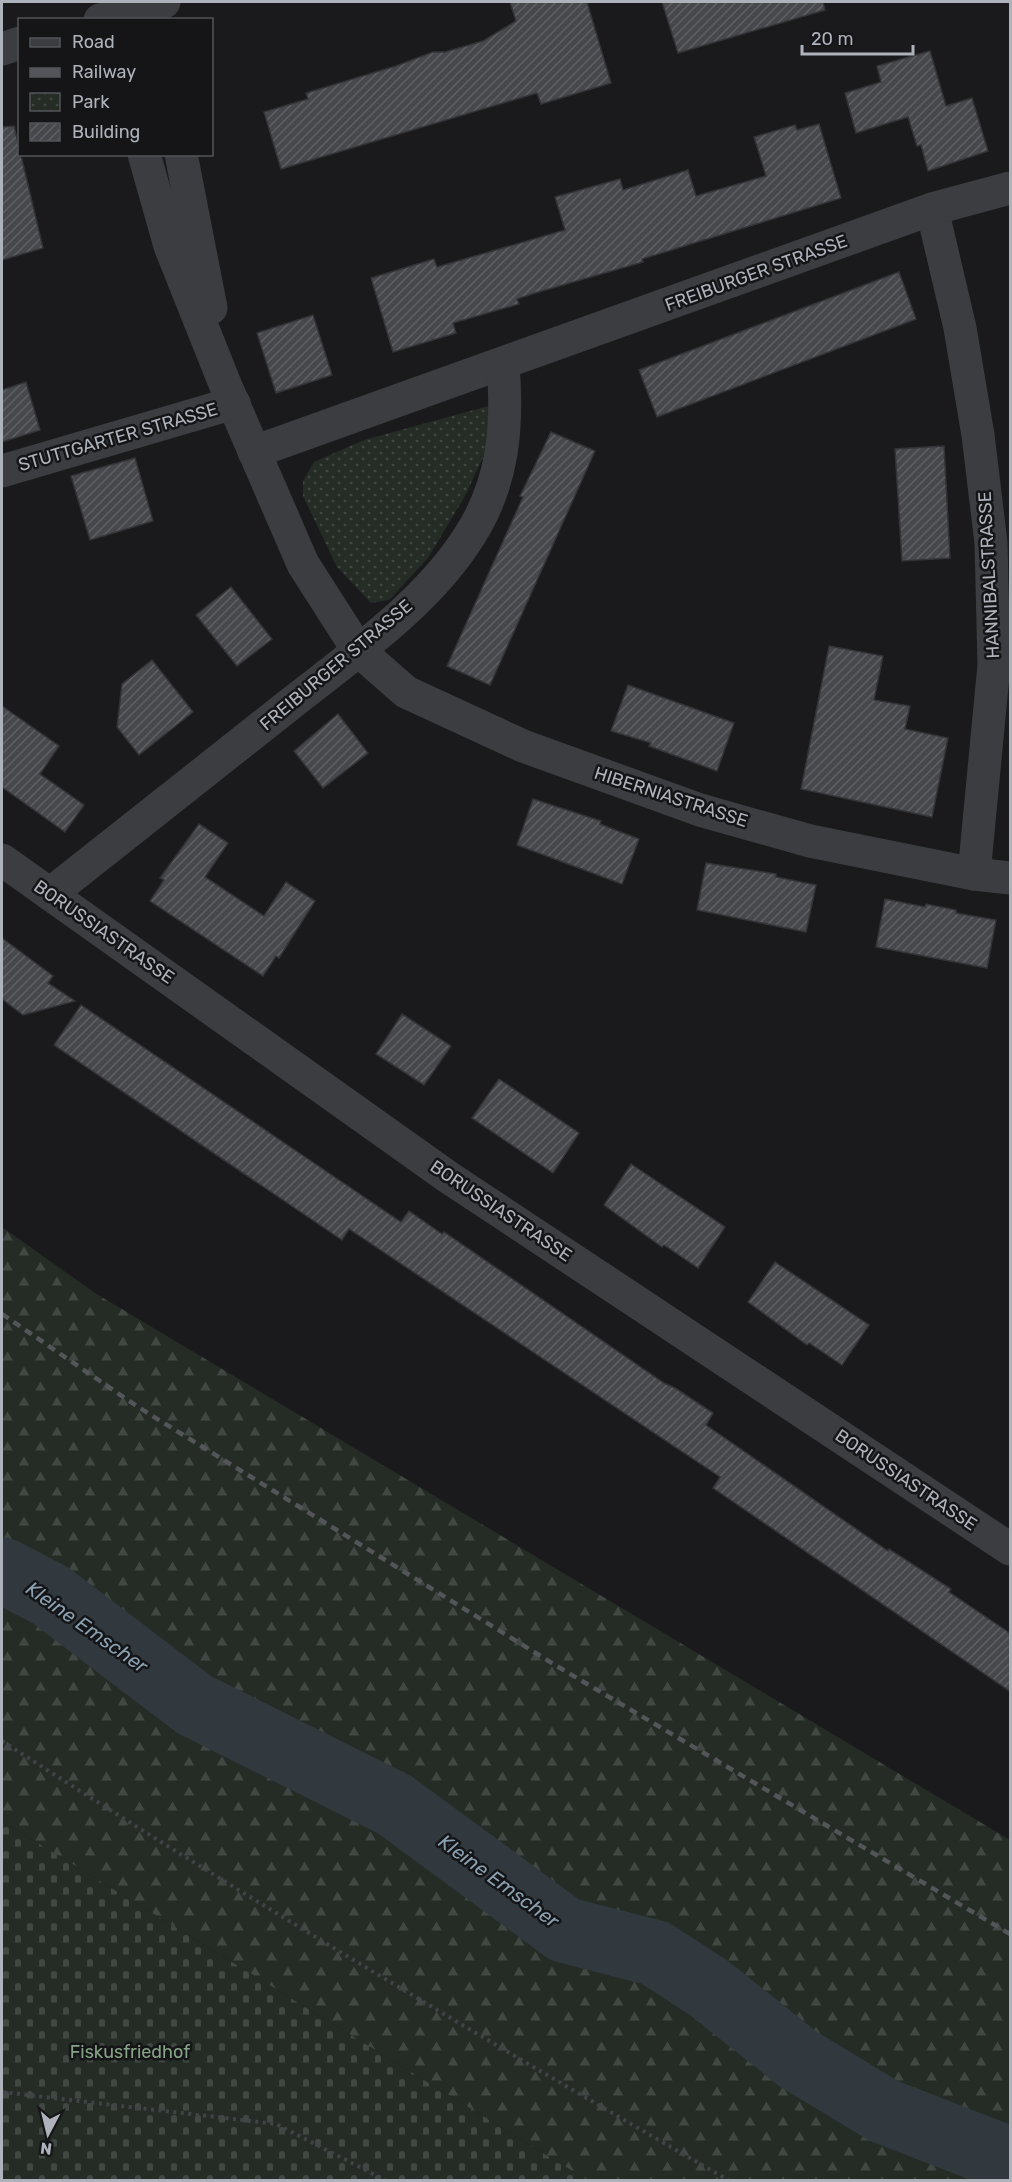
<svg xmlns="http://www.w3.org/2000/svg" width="1012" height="2182" font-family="Rubik,sans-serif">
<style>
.forest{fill:url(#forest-firs)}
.cemetery{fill:url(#cemetery-stones)}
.park{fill:url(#park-dots)}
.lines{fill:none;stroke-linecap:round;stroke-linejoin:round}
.river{stroke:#31393f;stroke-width:66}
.building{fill:url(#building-hatch);stroke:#343438;stroke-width:1.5}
.path{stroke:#424347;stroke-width:4;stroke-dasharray:3 4.5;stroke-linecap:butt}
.minor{stroke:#3b3d41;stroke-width:33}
.rail{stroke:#535559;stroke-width:4.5;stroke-dasharray:8 6;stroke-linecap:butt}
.labels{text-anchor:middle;stroke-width:5;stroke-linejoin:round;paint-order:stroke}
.street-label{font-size:18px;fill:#aeb2ba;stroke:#151517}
.park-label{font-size:18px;fill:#87a387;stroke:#151517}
.water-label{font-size:20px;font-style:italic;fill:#89a0b1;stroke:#151517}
</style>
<defs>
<pattern id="forest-firs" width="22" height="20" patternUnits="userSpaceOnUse" patternTransform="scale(1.5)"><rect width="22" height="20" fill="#242c25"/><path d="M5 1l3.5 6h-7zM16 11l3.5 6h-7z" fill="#414843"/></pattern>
<pattern id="cemetery-stones" width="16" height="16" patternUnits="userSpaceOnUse" patternTransform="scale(1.5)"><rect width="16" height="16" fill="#242c25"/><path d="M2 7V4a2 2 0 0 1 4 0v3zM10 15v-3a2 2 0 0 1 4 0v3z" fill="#414843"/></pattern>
<pattern id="park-dots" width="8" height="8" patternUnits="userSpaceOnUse" patternTransform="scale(1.5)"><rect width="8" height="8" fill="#242c25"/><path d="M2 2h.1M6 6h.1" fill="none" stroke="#414843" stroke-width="1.8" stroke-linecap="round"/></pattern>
<pattern id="building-hatch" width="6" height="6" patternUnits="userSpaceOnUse" patternTransform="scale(1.5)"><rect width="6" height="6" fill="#47484c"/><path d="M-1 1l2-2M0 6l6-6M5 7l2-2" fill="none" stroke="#5f6064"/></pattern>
</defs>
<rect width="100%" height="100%" fill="#1a1a1c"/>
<polygon class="forest" points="2,1227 95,1293 1010,1840 1010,2180 587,2180 2,1821"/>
<polygon class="cemetery" points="2,1821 587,2180 2,2180"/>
<polygon class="park" points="492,405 492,438 465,496 428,558 389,600 371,603 337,567 303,496 303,481 314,462 364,440"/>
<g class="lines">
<polyline class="river" points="2,1570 50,1595 195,1705 395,1805 565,1930 655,1953 709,1988 798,2059 884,2111 1010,2160"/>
</g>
<g class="building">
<polygon points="510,2 587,2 611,83 541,104 537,93 281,169 264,112 308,99 306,93 396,66 433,52 445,52 483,41 516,21"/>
<polygon points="662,2 823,2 825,10 678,53"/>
<polygon points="930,51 946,106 972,98 988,151 928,171 921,145 917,146 908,117 856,133 845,93 881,82 877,66"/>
<polygon points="819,124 841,198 642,259 643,262 535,293 517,299 519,304 453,323 456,333 393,352 371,278 434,259 437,267 565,230 555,197 620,179 623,190 688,170 696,196 766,176 754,137 795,125 797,130"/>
<polygon points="14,126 43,248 2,260 2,127"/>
<polygon points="899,272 916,319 657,417 639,370"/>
<polygon points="313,315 332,375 276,393 257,333"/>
<polygon points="26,382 40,430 2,442 2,390"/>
<polygon points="551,432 595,451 490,685 447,666 523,497 520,496"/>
<polygon points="944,446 950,558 902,561 895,449"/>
<polygon points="135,458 153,521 90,540 71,476"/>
<polygon points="231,587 272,639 237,666 196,615"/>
<polygon points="829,646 883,656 874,700 910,706 905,729 948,738 932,817 801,789"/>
<polygon points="152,660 193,712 139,755 117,727 122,684"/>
<polygon points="628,685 734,723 717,771 649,746 651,743 611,731"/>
<polygon points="2,706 59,746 40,774 84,805 65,832 2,787"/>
<polygon points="338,714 368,753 323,788 294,751"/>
<polygon points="533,799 601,821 600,824 639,839 622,884 517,845"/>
<polygon points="199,824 228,843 205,877 264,916 286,882 315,901 279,958 276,956 263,976 150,901 164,880 160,878"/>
<polygon points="706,863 776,874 776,877 816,885 806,932 697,910"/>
<polygon points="885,899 925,907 926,904 956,910 956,913 996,920 987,968 876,947"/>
<polygon points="2,938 53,976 48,983 75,1001 23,1015 2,999"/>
<polygon points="81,1005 401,1222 409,1211 442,1234 444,1232 664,1383 675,1388 713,1413 706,1425 888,1551 889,1549 951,1589 949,1592 1011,1634 1011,1692 713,1488 720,1477 349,1229 342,1240 54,1045"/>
<polygon points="402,1014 451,1046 424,1085 376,1054"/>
<polygon points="499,1079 579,1133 553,1173 472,1118"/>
<polygon points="631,1164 725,1227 698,1268 664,1245 662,1247 604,1205"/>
<polygon points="775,1262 869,1325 842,1365 809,1343 807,1345 748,1302"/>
</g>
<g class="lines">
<g class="path">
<path d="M2,1741C239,1894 483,2039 728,2180"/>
<polyline points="2,2092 276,2124 385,2180"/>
</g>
<g class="minor">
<polyline points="100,20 164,2"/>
<polyline points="2,49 20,43"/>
<polyline points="144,154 170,246 225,384 303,564 358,650 406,692 523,746 700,810 810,841 974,874 1010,878"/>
<polyline points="181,154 211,308"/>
<polyline points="932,209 960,328 978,435 991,543 994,665 974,874"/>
<polyline points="254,452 932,209 1010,188"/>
<polyline points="2,471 234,403"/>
<polyline points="2,860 448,1177 1010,1549"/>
<path d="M50,894C130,831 209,768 289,705C351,656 428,603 470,535C504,482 508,425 503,364"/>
</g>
<polyline class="rail" points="2,1314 138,1407 555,1665 1010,1934"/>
</g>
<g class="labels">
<g class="street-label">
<text transform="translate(756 273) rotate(-20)" y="6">FREIBURGER STRASSE</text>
<text transform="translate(118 437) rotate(-16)" y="6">STUTTGARTER STRASSE</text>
<text transform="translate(989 575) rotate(-93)" y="6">HANNIBALSTRASSE</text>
<text transform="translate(336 665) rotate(-40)" y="6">FREIBURGER STRASSE</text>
<text transform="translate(671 797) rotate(18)" y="6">HIBERNIASTRASSE</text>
<text transform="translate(104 932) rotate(35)" y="6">BORUSSIASTRASSE</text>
<text transform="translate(501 1211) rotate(34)" y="6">BORUSSIASTRASSE</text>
<text transform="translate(906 1480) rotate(34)" y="6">BORUSSIASTRASSE</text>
</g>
<g class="park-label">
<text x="130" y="2058">Fiskusfriedhof</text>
</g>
<g class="water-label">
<text transform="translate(87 1627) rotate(35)" y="7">Kleine Emscher</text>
<text transform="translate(499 1881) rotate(36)" y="7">Kleine Emscher</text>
</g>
</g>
<rect width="1012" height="2182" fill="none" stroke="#aeb2ba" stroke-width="6"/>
<rect x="18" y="18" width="195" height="138" fill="#151517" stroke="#525458" stroke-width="1.5"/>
<rect x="30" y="38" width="30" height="9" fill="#3b3d41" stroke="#525458" stroke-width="1.5"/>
<text x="72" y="48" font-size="18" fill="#aeb2ba">Road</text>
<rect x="30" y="68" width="30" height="9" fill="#535559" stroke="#525458" stroke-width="1.5"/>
<text x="72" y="78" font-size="18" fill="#aeb2ba">Railway</text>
<rect x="30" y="93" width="30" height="18" fill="url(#park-dots)" stroke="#525458" stroke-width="1.5"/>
<text x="72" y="108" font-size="18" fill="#aeb2ba">Park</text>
<rect x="30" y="123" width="30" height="18" fill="url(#building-hatch)" stroke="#525458" stroke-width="1.5"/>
<text x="72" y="138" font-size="18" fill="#aeb2ba">Building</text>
<g transform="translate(48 2134) rotate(187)" stroke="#151517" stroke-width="4.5" paint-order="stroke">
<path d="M0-4.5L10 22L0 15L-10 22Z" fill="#aeb2ba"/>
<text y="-9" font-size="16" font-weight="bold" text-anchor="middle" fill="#aeb2ba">N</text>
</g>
<path d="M802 45v9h111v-9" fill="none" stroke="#aeb2ba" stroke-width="3"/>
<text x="811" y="45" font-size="18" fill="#aeb2ba" stroke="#151517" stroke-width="4.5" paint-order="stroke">20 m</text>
</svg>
